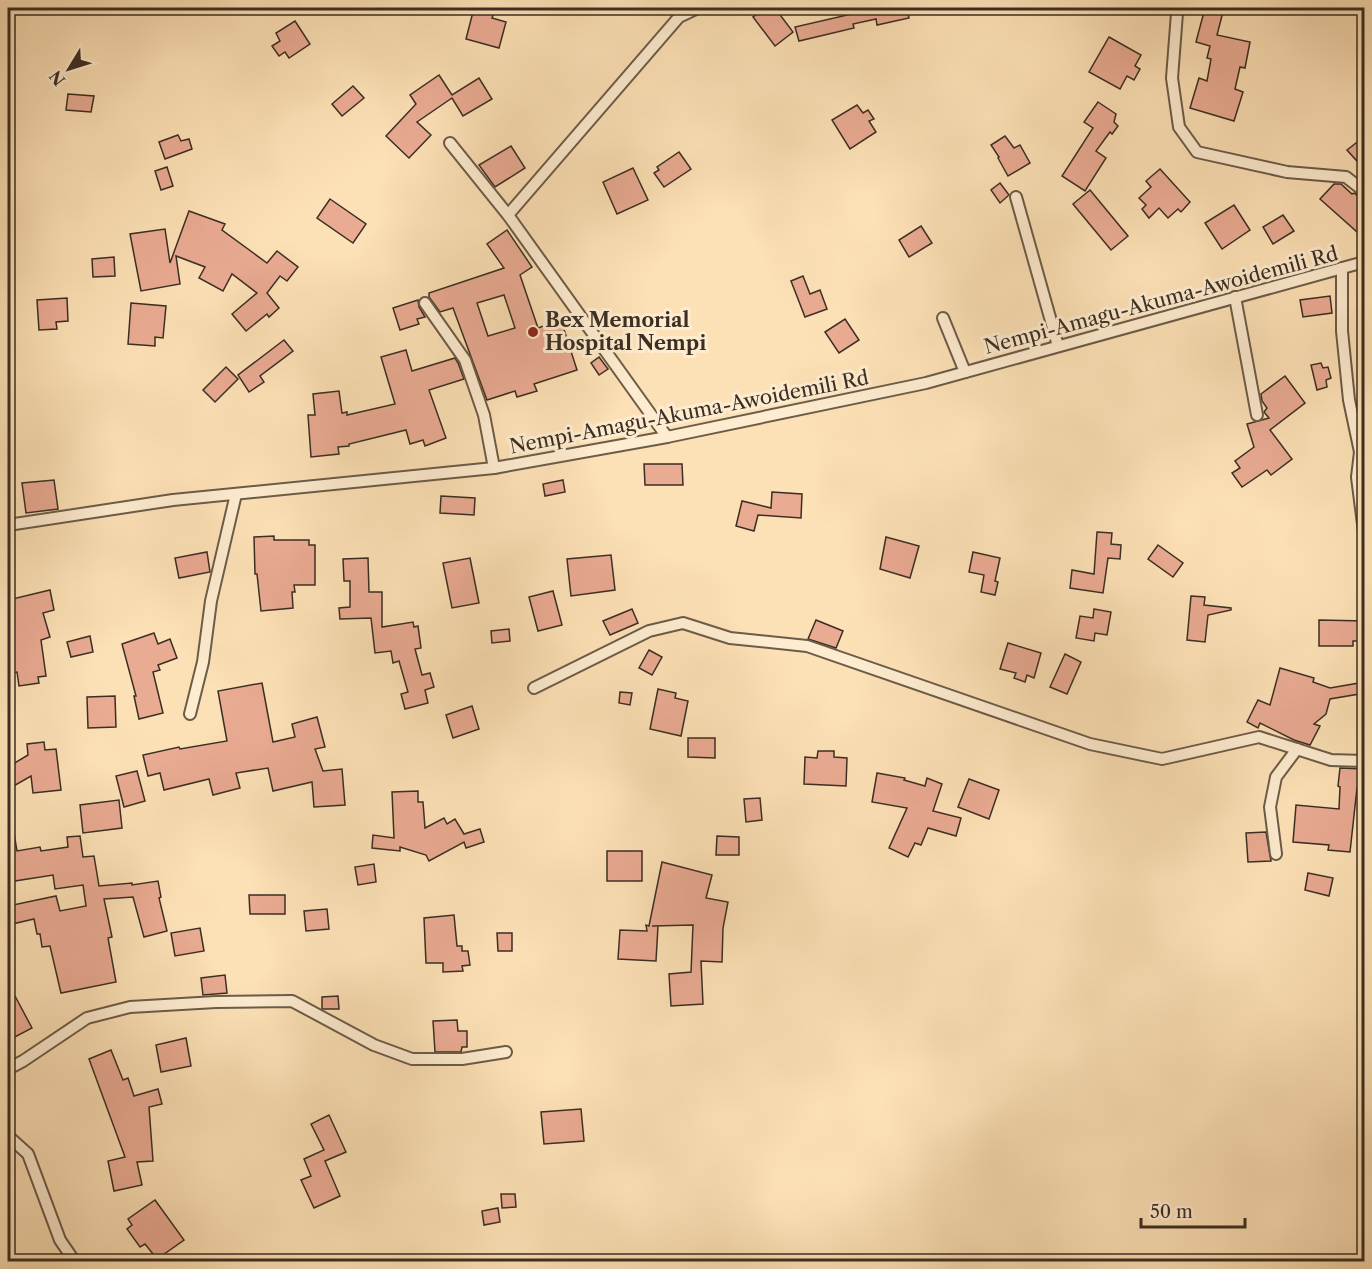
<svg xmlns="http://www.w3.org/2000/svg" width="1372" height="1269" font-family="'Libre Caslon Text',serif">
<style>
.building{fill:#eaab93;stroke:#3b2e22;stroke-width:1.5;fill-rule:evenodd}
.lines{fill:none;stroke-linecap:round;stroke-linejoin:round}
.minor-casing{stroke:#6c5b47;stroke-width:14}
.minor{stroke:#feecd0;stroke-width:10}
.poi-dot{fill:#8f2418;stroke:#feecd0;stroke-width:2}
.labels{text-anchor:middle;stroke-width:6;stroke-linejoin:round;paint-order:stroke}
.street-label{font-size:20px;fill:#3b2e22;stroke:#feecd0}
.poi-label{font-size:20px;font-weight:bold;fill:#3b2e22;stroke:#feecd0;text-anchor:start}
</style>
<rect width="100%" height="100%" fill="#fde1b6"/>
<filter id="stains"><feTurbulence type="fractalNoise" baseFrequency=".00333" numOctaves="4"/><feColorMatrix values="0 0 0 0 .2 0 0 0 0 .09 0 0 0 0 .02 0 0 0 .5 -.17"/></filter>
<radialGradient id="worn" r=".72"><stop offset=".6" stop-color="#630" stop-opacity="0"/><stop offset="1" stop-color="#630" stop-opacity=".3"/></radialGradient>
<g class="building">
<polygon points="474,8 494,13 492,18 506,22 499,48 466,39"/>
<polygon points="766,8 775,8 793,32 775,46 753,17"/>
<polygon points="868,8 907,8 909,18 877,25 876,19 853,24 854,28 799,41 795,27 869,10"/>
<polygon points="1205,8 1224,8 1217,35 1250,42 1245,68 1240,67 1235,89 1243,92 1234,121 1190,108 1199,78 1207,81 1211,59 1207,58 1210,46 1196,42"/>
<polygon points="295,21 310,44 289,58 285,52 279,56 272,46 280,41 276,33"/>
<polygon points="1109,37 1141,55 1135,66 1140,69 1134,80 1127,76 1120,89 1089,72"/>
<polygon points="439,75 452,95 479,78 492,99 463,116 452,98 417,122 431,135 409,158 386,136 416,104 410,95"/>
<polygon points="353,86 364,98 342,116 332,104"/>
<polygon points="68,94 94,96 91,112 66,110"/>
<polygon points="1098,102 1116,114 1114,122 1118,126 1112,134 1110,132 1096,151 1106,158 1085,191 1062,176 1093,128 1084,122"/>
<polygon points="857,105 863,113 868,110 874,119 869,121 876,132 850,149 832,120"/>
<polygon points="178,135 181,141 189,139 192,149 165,159 159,142"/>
<polygon points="1005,136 1014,148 1020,145 1030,163 1008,176 998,158 999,157 991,145"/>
<polygon points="1365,136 1365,170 1347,150"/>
<polygon points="511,146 525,168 495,187 479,165"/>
<polygon points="679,152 691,169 664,187 654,173 659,170 657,167"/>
<polygon points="167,167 173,186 161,190 155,171"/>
<polygon points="633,168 648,200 617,214 603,182"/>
<polygon points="1160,169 1190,202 1181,212 1178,209 1168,218 1159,208 1149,218 1142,209 1146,205 1139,198 1151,187 1146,181"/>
<polygon points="1000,183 1009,195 1000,203 991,190"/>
<polygon points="1334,184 1341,184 1352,194 1354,193 1365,200 1365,239 1320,199"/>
<polygon points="1090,190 1128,236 1111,250 1073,204"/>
<polygon points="330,199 366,224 353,243 317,218"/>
<polygon points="1234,205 1250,230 1222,249 1205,223"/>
<polygon points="189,211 225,224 222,230 267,263 277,251 298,267 287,281 280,276 267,293 279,308 269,317 267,314 246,331 232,314 257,293 232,274 223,291 199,278 205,267 176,256 180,284 141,291 130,234 165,229 170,263"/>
<polygon points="1283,215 1294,231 1273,244 1263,227"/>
<polygon points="921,226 932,243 909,257 899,240"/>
<path d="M507,230L532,267L520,275L538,328L561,320L577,370L534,384L537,391L517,397L515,391L487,400L453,308L440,312L429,297V293L504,268L487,244ZM504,295L515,328L488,336L477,303Z"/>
<polygon points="114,257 115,276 93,277 92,259"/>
<polygon points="803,276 810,294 820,290 827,309 805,317 791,281"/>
<polygon points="1330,296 1332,313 1303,317 1300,300"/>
<polygon points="67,298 68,321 56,322 57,329 39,330 37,300"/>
<polygon points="418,300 419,307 425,317 417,319 419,324 400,330 393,308"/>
<polygon points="131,303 166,306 163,338 155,337 155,346 128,344"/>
<polygon points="845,319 859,340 839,353 825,332"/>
<polygon points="284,340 293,351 260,376 264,382 249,392 238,375"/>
<polygon points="406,350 412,371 455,358 458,363 464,379 429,390 446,438 425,446 423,440 410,444 406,430 349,444 349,446 338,447 339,454 311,457 308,415 315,415 313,394 339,391 342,413 347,412 347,415 395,404 381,357"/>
<polygon points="599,357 608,369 599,375 591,363"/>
<polygon points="1321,363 1323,368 1328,367 1331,378 1326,380 1327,387 1317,390 1311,365"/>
<polygon points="226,367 238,379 215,402 203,390"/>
<polygon points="1285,376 1305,403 1270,430 1292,459 1271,475 1267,470 1242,487 1232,473 1240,468 1235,461 1254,447 1247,424 1269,418 1264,412 1267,408 1262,401 1261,394"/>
<polygon points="644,464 682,464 683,485 645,485"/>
<polygon points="54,480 58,509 26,513 22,483"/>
<polygon points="563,480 565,492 545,496 543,484"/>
<polygon points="772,492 802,494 801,518 758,515 754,531 736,526 742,501 771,508"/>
<polygon points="441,496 475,498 474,515 440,513"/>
<polygon points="1097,532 1112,533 1111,544 1121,545 1120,559 1108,558 1103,593 1070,588 1072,570 1094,574"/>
<polygon points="274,536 274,540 309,540 309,545 315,545 315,585 294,585 295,592 292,592 293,608 261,611 257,574 255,574 254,537"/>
<polygon points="886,537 919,546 910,578 880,569"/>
<polygon points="1158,545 1183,563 1173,577 1148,559"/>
<polygon points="207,552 210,572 179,578 175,558"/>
<polygon points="973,552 1000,558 995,581 998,582 995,595 981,592 984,575 969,572"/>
<polygon points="611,555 615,590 571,596 567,559"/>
<polygon points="368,558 369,592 382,592 382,627 413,622 414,627 418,626 421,648 415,649 422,675 430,673 434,687 425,690 428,703 405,709 401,694 408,692 399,661 393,663 391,651 375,653 371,618 340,619 339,608 350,607 350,581 344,581 343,559"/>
<polygon points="470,558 479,603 452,608 443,563"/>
<polygon points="50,590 54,610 43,613 50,637 41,640 46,676 38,677 39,683 19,686 17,672 11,673 8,650 8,600"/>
<polygon points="553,591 562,625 538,631 529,597"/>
<polygon points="1191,596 1205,597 1204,605 1231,608 1231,610 1208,615 1205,642 1187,640"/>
<polygon points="632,609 638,623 610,635 603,621"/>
<polygon points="1094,609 1111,612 1107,635 1095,633 1094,641 1076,638 1080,616 1093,618"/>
<polygon points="816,620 843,631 836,648 808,639"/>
<polygon points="1319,620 1365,621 1365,641 1353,641 1353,646 1319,646"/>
<polygon points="509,629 510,641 492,643 491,631"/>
<polygon points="154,633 158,644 170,639 177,658 158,665 160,670 153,672 163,713 139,719 134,696 136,696 122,644"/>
<polygon points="90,636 93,652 71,657 67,642"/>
<polygon points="1008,643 1041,653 1034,678 1027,675 1025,682 1014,678 1016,673 1000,669"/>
<polygon points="649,650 662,657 652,675 639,668"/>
<polygon points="1065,654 1081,662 1067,694 1050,687"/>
<polygon points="1280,668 1314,678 1313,682 1330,688 1365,682 1365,693 1330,699 1326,714 1314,724 1320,726 1310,745 1294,740 1260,723 1258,728 1247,722 1258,700 1270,705"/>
<polygon points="262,683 273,742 295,737 292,724 317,717 325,747 315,749 323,771 342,769 345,805 314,807 312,782 273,791 268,768 236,773 240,788 213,795 209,779 164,790 160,773 148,776 143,755 179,747 180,749 227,741 218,691"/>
<polygon points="658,689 676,693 675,698 688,701 681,736 650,729"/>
<polygon points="620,692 632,693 630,705 619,703"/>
<polygon points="115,696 116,727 88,728 87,697"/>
<polygon points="472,706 479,729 453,738 446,715"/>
<polygon points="688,738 715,738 715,758 688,757"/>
<polygon points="44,742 45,750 56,749 61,790 33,793 31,776 12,787 8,779 8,767 28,755 27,744"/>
<polygon points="818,751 834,751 834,757 847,758 846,786 804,784 805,757 817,758"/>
<polygon points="1340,768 1365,769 1365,789 1357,788 1350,852 1328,850 1329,845 1293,842 1296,805 1339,809 1340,787 1338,786"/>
<polygon points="137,771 145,801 124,807 116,776"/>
<polygon points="877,773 905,778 904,780 925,786 927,778 942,784 933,811 961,818 956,836 928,828 921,845 915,843 908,857 889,848 907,808 872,802"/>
<polygon points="969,779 999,790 989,819 958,807"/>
<polygon points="418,791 418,802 423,802 425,828 444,818 447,824 455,819 464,834 480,829 484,842 466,848 464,842 429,861 426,855 400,847 400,851 372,848 373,835 394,838 392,792"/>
<polygon points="760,798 762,820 746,822 744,799"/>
<polygon points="119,800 122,828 83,833 80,805"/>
<polygon points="13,827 17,851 40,847 41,851 68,847 67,837 80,836 83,857 94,856 99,886 132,883 132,885 158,881 161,897 159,898 167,931 144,937 133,897 104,899 112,937 108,938 116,982 61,993 50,946 42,947 40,934 37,934 34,919 8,925 8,906 56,896 60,911 86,906 83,885 55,889 53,875 8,882 8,828"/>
<polygon points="1266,832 1271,861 1248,862 1246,833"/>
<polygon points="717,836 739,837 739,855 716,855"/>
<rect x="607" y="851" width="35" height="30"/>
<polygon points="662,862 712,875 706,898 728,902 723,928 722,962 701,961 703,1004 671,1006 669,974 691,972 693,925 652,926 658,926 656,961 618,959 620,930 647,931 646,925 649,926"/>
<polygon points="374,864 376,882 358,885 355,867"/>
<polygon points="1308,873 1333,878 1329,896 1305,890"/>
<polygon points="249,895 285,895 285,914 250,914"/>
<polygon points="327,909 329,929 306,931 304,911"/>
<polygon points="454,915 457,946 462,946 462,951 468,951 470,965 462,966 463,971 443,972 443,963 426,963 424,918"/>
<polygon points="200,928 204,951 175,956 171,933"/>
<polygon points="497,933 512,933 512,951 498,951"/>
<polygon points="225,975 227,993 203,995 201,978"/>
<polygon points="15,996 32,1028 13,1038 8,1027 8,1000"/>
<polygon points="338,996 339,1009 322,1009 322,997"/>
<polygon points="457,1020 458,1031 467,1031 467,1047 462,1047 461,1052 435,1052 433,1021"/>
<polygon points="186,1038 191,1066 161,1072 156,1045"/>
<polygon points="111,1050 123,1080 128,1078 134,1096 158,1089 162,1104 149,1107 153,1161 137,1162 142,1185 114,1191 108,1161 125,1157 89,1059"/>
<polygon points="581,1109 584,1141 544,1144 541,1112"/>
<polygon points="329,1115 346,1152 325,1161 340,1196 314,1208 301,1180 311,1176 304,1159 324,1150 311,1124"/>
<polygon points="501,1194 515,1194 516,1207 502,1208"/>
<polygon points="155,1200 184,1240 157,1259 145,1244 140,1247 127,1229 132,1225 128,1219"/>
<polygon points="498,1208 500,1222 484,1225 482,1211"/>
</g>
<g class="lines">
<g class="minor-casing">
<g id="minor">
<polyline points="1177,13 1172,78 1179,127 1197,152 1287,172 1346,177 1364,191"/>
<polyline points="450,143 508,215 667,437"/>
<polyline points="1016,197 1058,346"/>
<polyline points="508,215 679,17 698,8"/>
<polyline points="1342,268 1342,331 1349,400 1360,452 1364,455"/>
<polyline points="1235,297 1257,415"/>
<polyline points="425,303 465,360 484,415 494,468"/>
<polyline points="943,318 965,372"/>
<polyline points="1360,452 1357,477 1364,532"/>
<polyline points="8,525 173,500 494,468 667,437 926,383 1364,262"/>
<polyline points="534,688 649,631 683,623 730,638 807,646 1090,744 1162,759 1259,737 1331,760 1364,761"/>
<polyline points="190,714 203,662 211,601 236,494"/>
<polyline points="1276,854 1270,807 1276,777 1297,749"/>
<polyline points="8,1069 23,1061 87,1018 130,1007 216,1002 292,1001 374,1045 412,1059 462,1059 506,1052"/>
<polyline points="8,1136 28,1154 60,1240 75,1262"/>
</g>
</g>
<use href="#minor" class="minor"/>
</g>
<circle class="poi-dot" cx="533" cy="332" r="6"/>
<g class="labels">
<g class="street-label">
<text transform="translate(1161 300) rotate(-15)" y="7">Nempi-Amagu-Akuma-Awoidemili Rd</text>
<text transform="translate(689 412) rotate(-11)" y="7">Nempi-Amagu-Akuma-Awoidemili Rd</text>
</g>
<g class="poi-label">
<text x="545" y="327">Bex Memorial<tspan x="545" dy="23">Hospital Nempi</tspan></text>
</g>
</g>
<rect width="1372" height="1269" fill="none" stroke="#fde1b6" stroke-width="30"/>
<rect x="9" y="9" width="1354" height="1251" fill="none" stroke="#3b2e22" stroke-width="3"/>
<rect x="15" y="15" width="1342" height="1239" fill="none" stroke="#3b2e22" stroke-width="1.5"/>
<g transform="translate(69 69) rotate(232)" stroke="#feecd0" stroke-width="4.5" paint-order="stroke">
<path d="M0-4.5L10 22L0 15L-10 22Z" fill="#3b2e22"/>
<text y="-9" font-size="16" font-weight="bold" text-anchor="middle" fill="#3b2e22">N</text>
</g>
<path d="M1141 1218v9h104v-9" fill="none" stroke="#3b2e22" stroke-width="3"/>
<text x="1150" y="1218" font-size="18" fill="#3b2e22" stroke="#feecd0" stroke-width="4.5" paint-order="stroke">50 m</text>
<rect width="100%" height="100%" filter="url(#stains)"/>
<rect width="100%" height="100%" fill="url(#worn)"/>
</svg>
